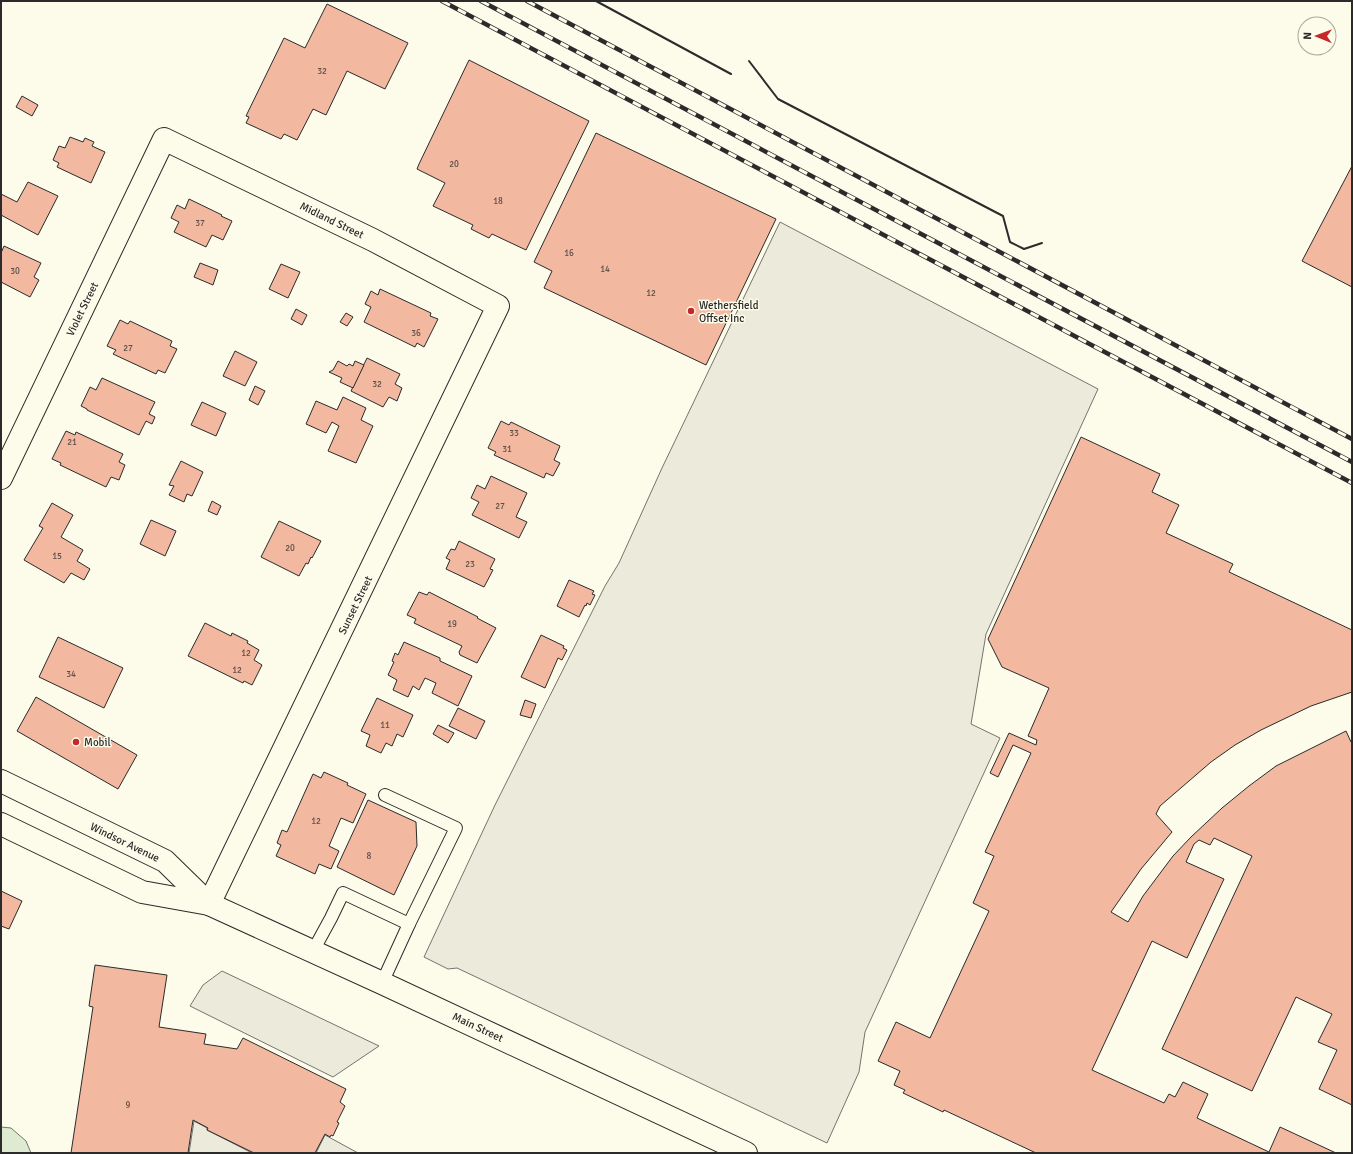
<svg xmlns="http://www.w3.org/2000/svg" width="1353" height="1154" font-family="Signika,sans-serif">
<style>
.green{fill:#deebd1;stroke:#74746e}
.parking{fill:#eceadb;stroke:#74746e}
.building{fill:#f2b8a0;stroke:#2b2b2b}
.lines{fill:none;stroke-linecap:round;stroke-linejoin:round}
.service-casing{stroke:#2b2b2b;stroke-width:14}
.minor-casing{stroke:#2b2b2b;stroke-width:24}
.primary-casing{stroke:#2b2b2b;stroke-width:24}
.service{stroke:#fdfbea;stroke-width:12}
.minor{stroke:#fdfbea;stroke-width:22}
.primary{stroke:#fdfbea;stroke-width:22}
.rail-casing{stroke:#2b2b2b;stroke-width:4.5}
.rail{stroke:#fdfbea;stroke-width:3;stroke-dasharray:9;stroke-linecap:butt}
.wall{stroke:#2b2b2b;stroke-width:2}
.poi-dot{fill:#c62828;stroke:#fdfbea;stroke-width:1.5}
.labels{text-anchor:middle;stroke-width:3;stroke-linejoin:round;paint-order:stroke}
.number-label{font-size:9px;fill:#5d4e48}
.street-label{font-size:11px;fill:#2b2b2b;stroke:#fdfbea}
.poi-label{font-size:11px;fill:#2b2b2b;stroke:#fdfbea;text-anchor:start}
</style>
<rect width="100%" height="100%" fill="#fdfbea"/>
<polygon class="green" points="1,1127 11,1128 26,1141 31,1153 1,1153"/>
<g class="parking">
<polygon points="780,222 1098,389 986,634 971,724 1000,738 865,1032 859,1072 827,1143 457,968 448,969 424,957 495,805 605,586 619,563 662,468"/>
<polygon points="222,971 379,1046 333,1077 190,1006 203,985"/>
<polygon points="194,1121 207,1128 207,1130 252,1153 189,1153"/>
<polygon points="325,1135 358,1153 316,1153"/>
</g>
<g class="building">
<polygon points="327,4 408,43 385,89 347,71 326,115 313,109 297,140 284,134 281,139 246,123 249,117 246,116 284,38 305,48"/>
<polygon points="469,60 589,121 526,250 492,234 489,238 471,229 473,225 433,206 445,183 417,169 419,164"/>
<polygon points="22,96 38,105 32,116 16,107"/>
<polygon points="596,133 776,219 706,365 544,288 552,271 534,262"/>
<polygon points="70,137 83,142 85,138 94,142 92,146 105,152 91,183 57,167 59,163 53,160 59,146 65,148"/>
<polygon points="1352,166 1352,287 1302,261"/>
<polygon points="28,182 58,196 38,235 1,215 1,194 17,202"/>
<polygon points="189,199 222,215 221,216 232,221 223,240 212,235 206,247 174,232 179,222 171,218 177,205 185,209"/>
<polygon points="4,246 41,263 34,277 39,280 30,297 1,282 1,253"/>
<polygon points="200,263 218,270 213,285 194,277"/>
<polygon points="281,264 300,272 288,298 269,289"/>
<polygon points="380,289 431,313 430,316 438,319 424,347 417,343 415,347 364,322 371,307 365,304 371,291 378,295"/>
<polygon points="296,309 307,315 302,325 291,319"/>
<polygon points="346,313 353,317 347,326 340,322"/>
<polygon points="120,320 128,324 130,321 172,341 170,346 177,349 165,373 158,370 156,374 113,354 116,350 107,346"/>
<polygon points="235,351 257,362 245,386 223,376"/>
<polygon points="367,358 400,374 395,384 402,388 397,401 389,397 383,407 351,391"/>
<polygon points="338,361 347,366 349,364 353,366 355,361 364,365 353,388 340,382 342,378 329,372 333,370"/>
<polygon points="102,378 155,402 149,414 155,417 152,424 146,421 139,435 87,410 87,409 81,406 90,387 96,390"/>
<polygon points="255,386 265,391 258,405 249,400"/>
<polygon points="343,397 366,408 361,420 373,426 356,463 328,451 339,426 332,422 326,433 306,424 316,401 337,410"/>
<polygon points="202,402 226,413 216,436 191,425"/>
<polygon points="501,421 509,425 511,422 560,446 554,460 560,463 553,476 546,473 544,478 494,455 496,452 488,448"/>
<polygon points="66,431 75,435 76,432 123,454 119,462 125,465 119,480 111,477 106,487 60,465 61,463 52,459"/>
<polygon points="1081,437 1160,474 1152,492 1179,505 1166,533 1233,564 1229,572 1352,630 1352,692 1311,706 1261,730 1235,745 1211,762 1160,806 1156,814 1172,832 1141,869 1111,912 1128,922 1143,896 1173,856 1191,837 1222,808 1249,786 1276,766 1346,731 1351,742 1352,741 1352,1105 1319,1089 1337,1050 1318,1042 1332,1014 1296,997 1252,1091 1162,1049 1252,856 1214,838 1210,845 1199,840 1194,844 1186,862 1224,879 1187,958 1152,941 1092,1070 1164,1103 1169,1094 1175,1097 1183,1082 1208,1094 1197,1118 1269,1152 1280,1127 1336,1153 1036,1153 944,1110 943,1112 903,1093 905,1090 894,1085 900,1071 878,1061 896,1022 930,1038 989,911 973,903 994,856 985,852 1031,753 1013,745 998,777 990,773 1009,733 1036,745 1037,740 1028,736 1049,688 1002,667 988,639"/>
<polygon points="181,461 203,472 192,496 187,494 184,502 169,495 174,486 169,485"/>
<polygon points="491,476 527,493 516,517 527,522 519,538 472,515 479,502 471,498 477,485 485,489"/>
<polygon points="212,501 221,506 217,515 208,511"/>
<polygon points="52,503 73,515 61,537 83,550 77,561 90,569 84,580 71,573 64,583 24,560 43,528 39,526"/>
<polygon points="151,520 176,531 165,556 140,544"/>
<polygon points="279,521 321,541 312,558 311,557 308,564 306,563 299,576 261,557"/>
<polygon points="459,541 495,559 490,569 493,570 484,587 446,569 450,560 446,558 451,549 455,550"/>
<polygon points="569,580 594,591 592,594 595,595 590,605 587,603 586,606 585,605 579,617 557,606"/>
<polygon points="419,592 427,595 429,592 478,617 477,618 496,628 477,663 460,655 459,652 462,646 414,623 416,619 407,615"/>
<polygon points="205,623 231,636 232,633 248,641 247,643 259,650 254,660 262,665 252,685 244,681 243,683 188,656"/>
<polygon points="541,635 564,646 563,648 567,650 562,660 558,658 545,688 521,677"/>
<polygon points="58,637 123,668 104,708 39,677"/>
<polygon points="404,642 440,658 440,661 472,676 458,706 432,693 436,683 425,678 419,690 413,686 408,697 393,690 397,680 388,675 394,662 392,661 395,653 398,655"/>
<polygon points="36,697 137,755 118,789 17,731"/>
<polygon points="377,698 413,715 403,737 397,734 392,746 386,743 381,753 366,746 370,735 361,731"/>
<polygon points="525,700 536,704 531,718 520,715"/>
<polygon points="458,708 485,721 476,739 449,726"/>
<polygon points="438,725 454,733 448,743 433,734"/>
<polygon points="324,772 348,783 347,785 366,794 353,823 341,818 329,846 339,851 331,869 319,864 315,874 276,856 281,845 277,843 282,830 287,832 313,774 321,778"/>
<polygon points="368,800 416,822 417,846 394,895 337,867"/>
<polygon points="1,891 22,901 9,929 1,926"/>
<polygon points="95,965 167,975 159,1027 206,1034 204,1044 237,1049 243,1038 346,1089 340,1102 345,1106 337,1122 339,1123 333,1136 331,1135 330,1137 325,1134 315,1153 254,1153 207,1130 208,1128 193,1120 188,1153 71,1153 93,1007 89,1006"/>
</g>
<g class="lines">
<g class="service-casing">
<g id="service">
<polyline points="313,951 331,918 343,893 409,924"/>
<polyline points="382,983 409,924 456,828 385,795"/>
</g>
</g>
<g class="minor-casing">
<polyline id="minor" points="1,478 164,139 373,240 498,306 209,904"/>
</g>
<g class="primary-casing">
<g id="primary">
<polyline points="1,781 165,861 209,904"/>
<polyline points="1,824 142,892 209,904 382,983 746,1153"/>
</g>
</g>
<use href="#service" class="service"/>
<use href="#minor" class="minor"/>
<use href="#primary" class="primary"/>
<g class="rail-casing">
<g id="rail">
<polyline points="442,1 1352,483"/>
<polyline points="481,1 1352,462"/>
<polyline points="527,1 1352,439"/>
</g>
</g>
<use href="#rail" class="rail"/>
<g class="wall">
<polyline points="596,1 731,74"/>
<polyline points="749,61 778,99 1003,216 1010,242 1024,249 1042,243"/>
</g>
</g>
<g class="poi-dot">
<circle cx="691" cy="311" r="4"/>
<circle cx="76" cy="742" r="4"/>
</g>
<g class="labels">
<g class="number-label">
<text x="322" y="74">32</text>
<text x="454" y="167">20</text>
<text x="498" y="204">18</text>
<text x="200" y="226">37</text>
<text x="569" y="256">16</text>
<text x="605" y="272">14</text>
<text x="15" y="274">30</text>
<text x="651" y="296">12</text>
<text x="416" y="336">36</text>
<text x="128" y="351">27</text>
<text x="377" y="387">32</text>
<text x="514" y="436">33</text>
<text x="72" y="445">21</text>
<text x="507" y="452">31</text>
<text x="500" y="509">27</text>
<text x="290" y="551">20</text>
<text x="57" y="559">15</text>
<text x="470" y="567">23</text>
<text x="452" y="627">19</text>
<text x="246" y="656">12</text>
<text x="237" y="673">12</text>
<text x="71" y="677">34</text>
<text x="385" y="728">11</text>
<text x="316" y="824">12</text>
<text x="369" y="859">8</text>
<text x="128" y="1108">9</text>
</g>
<g class="street-label">
<text transform="translate(332 220) rotate(26)" y="4">Midland Street</text>
<text transform="translate(82 309) rotate(-64)" y="4">Violet Street</text>
<text transform="translate(355 605) rotate(-64)" y="4">Sunset Street</text>
<text transform="translate(125 842) rotate(26)" y="4">Windsor Avenue</text>
<text transform="translate(478 1027) rotate(25)" y="4">Main Street</text>
</g>
<g class="poi-label">
<text x="699" y="309">Wethersfield<tspan x="699" dy="13">Offset Inc</tspan></text>
<text x="84" y="746">Mobil</text>
</g>
</g>
<rect width="1353" height="1154" fill="none" stroke="#2b2b2b" stroke-width="4"/>
<g transform="translate(1317 36) rotate(271)"><circle r="19" fill="#fdfbea" stroke="#a9a89e"/>
<path d="M0-3L7 15L0 10L-7 15Z" fill="#c62828"/>
<text y="-6" font-size="11" font-weight="bold" text-anchor="middle" fill="#2b2b2b">N</text>
</g>
</svg>
